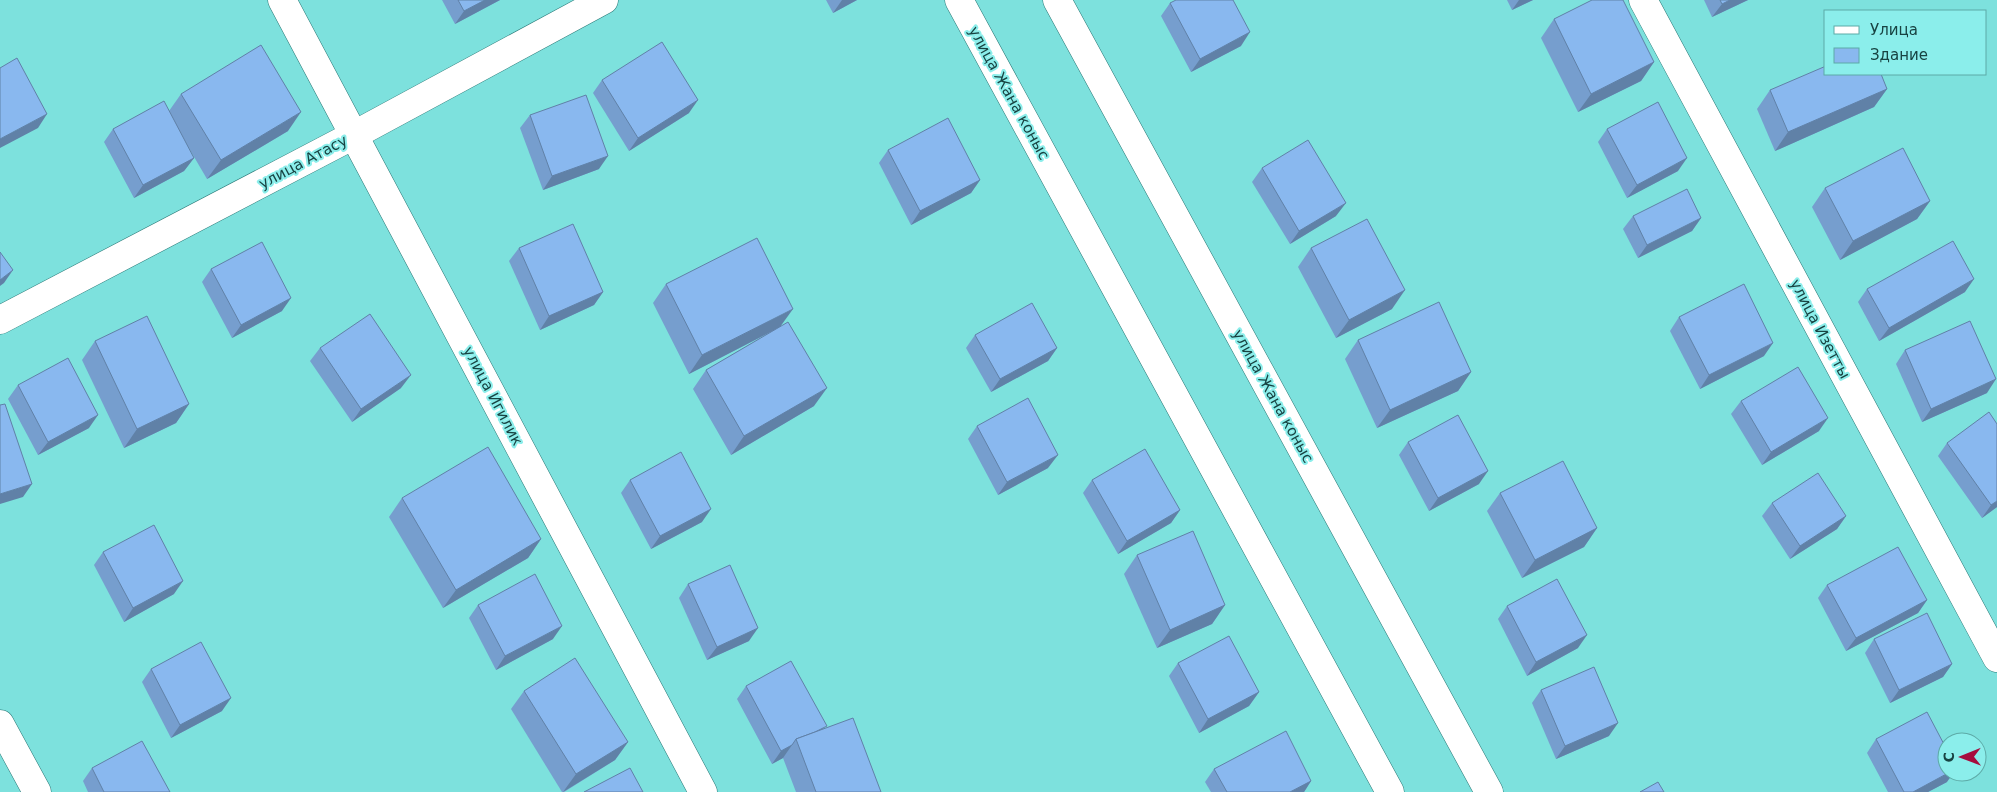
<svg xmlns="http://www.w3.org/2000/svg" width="1997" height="792" font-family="'DejaVu Sans',sans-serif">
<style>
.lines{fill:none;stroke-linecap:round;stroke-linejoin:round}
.minor-casing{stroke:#287775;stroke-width:29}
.minor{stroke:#fff;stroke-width:28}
.wall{fill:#769ece}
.shaded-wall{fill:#6081a7}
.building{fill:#89b8ef;stroke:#6081a7}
.labels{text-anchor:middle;stroke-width:4;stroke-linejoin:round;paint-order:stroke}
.street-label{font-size:15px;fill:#184342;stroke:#8beeeb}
</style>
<rect width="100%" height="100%" fill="#7de1dd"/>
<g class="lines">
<g class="minor-casing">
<g id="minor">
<polyline points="282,0 703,792"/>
<polyline points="959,0 1390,792"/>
<polyline points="1057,0 1489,792"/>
<polyline points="1643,0 1997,658"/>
<polyline points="0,320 354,135 604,0"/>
<polyline points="0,724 37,792"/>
</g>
</g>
<use href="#minor" class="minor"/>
</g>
<g class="wall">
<polygon points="442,0 500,0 455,24"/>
<polygon points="826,0 857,0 833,13"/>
<polygon points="1507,0 1533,0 1512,10"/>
<polygon points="1704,0 1748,0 1712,17"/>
<polygon points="1170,3 1241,46 1191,72 1161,16"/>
<polygon points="1554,19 1654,62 1641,81 1578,112 1541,38"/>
<polygon points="602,80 689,113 629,151 593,93"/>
<polygon points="1887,89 1874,107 1775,151 1757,109 1770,90"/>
<polygon points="181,94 288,131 207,179 183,138 194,158 184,171 134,198 104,142 113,129 169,111"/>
<polygon points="530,115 599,169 543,190 520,128"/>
<polygon points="1607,129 1678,171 1627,198 1598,142"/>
<polygon points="888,150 980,180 971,193 911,225 879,163"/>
<polygon points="1262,168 1336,216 1290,244 1252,182"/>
<polygon points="1825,188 1930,201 1917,219 1840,260 1812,207"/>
<polygon points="1633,216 1701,218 1692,231 1638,258 1623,229"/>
<polygon points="519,248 603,292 594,305 540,330 509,261"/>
<polygon points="1311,248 1392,309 1336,338 1298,267"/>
<polygon points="211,269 282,311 232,338 202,282"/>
<polygon points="666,284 781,326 814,406 731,455 693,389 706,370 771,332 689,374 653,303"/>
<polygon points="1867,289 1965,292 1879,341 1858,302"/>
<polygon points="1679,317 1764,356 1700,389 1670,331"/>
<polygon points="975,335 1057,348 1048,361 991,392 966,348"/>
<polygon points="1358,340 1471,372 1458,391 1377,428 1345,359"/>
<polygon points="95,341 189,404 176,423 124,448 82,360"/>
<polygon points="320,348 401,388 352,422 310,361"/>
<polygon points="1905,350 1987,393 1922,422 1896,364"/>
<polygon points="18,385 89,428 38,455 8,399"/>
<polygon points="1741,401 1819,431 1762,465 1731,414"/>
<polygon points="977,426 1048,468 998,495 968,439"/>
<polygon points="1408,442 1479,484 1429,511 1399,455"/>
<polygon points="1947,443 1997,507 1982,518 1938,456"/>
<polygon points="630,480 702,522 651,549 621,493"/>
<polygon points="1092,480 1180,510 1171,523 1118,554 1083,493"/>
<polygon points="1500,493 1597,528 1584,547 1522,578 1487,511"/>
<polygon points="402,498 541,539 528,558 443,608 389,517"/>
<polygon points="1772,503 1846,516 1837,529 1790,559 1762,516"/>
<polygon points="103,552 174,594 124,622 94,565"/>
<polygon points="1137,555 1225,605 1212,624 1157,648 1124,574"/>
<polygon points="688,584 749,641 707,660 679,598"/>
<polygon points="1827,585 1927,600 1918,613 1846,651 1818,598"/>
<polygon points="478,605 553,639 496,670 469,618"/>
<polygon points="1507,606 1578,648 1527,676 1498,619"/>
<polygon points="1874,639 1952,664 1943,677 1890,703 1865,653"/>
<polygon points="1178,663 1259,692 1249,706 1199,733 1169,676"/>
<polygon points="151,669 222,711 171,738 142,682"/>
<polygon points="746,686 825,729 881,792 796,792 783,758 772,764 737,699"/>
<polygon points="1541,690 1609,736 1556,759 1532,703"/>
<polygon points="524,691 628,742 615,760 564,792 562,792 511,709"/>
<polygon points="1876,739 1947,782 1928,792 1888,792 1867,753"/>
<polygon points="92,768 170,792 88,792 83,781"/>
<polygon points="1214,769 1311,781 1304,792 1211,792 1205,782"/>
</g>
<g class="shaded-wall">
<polygon points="485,0 500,0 455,24 464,11"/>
<polygon points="842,0 857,0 833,13"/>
<polygon points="1519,0 1533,0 1512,10"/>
<polygon points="1730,0 1748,0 1712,17 1722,4"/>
<polygon points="1250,32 1241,46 1191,72 1200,59"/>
<polygon points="1654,62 1641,81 1578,112 1591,94"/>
<polygon points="1887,89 1874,107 1775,151 1788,132"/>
<polygon points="698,100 689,113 629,151 638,138"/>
<polygon points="301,112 288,131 207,179 221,160"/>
<polygon points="47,114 38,128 0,148 0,139"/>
<polygon points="608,156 599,169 543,190 552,176"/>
<polygon points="194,158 184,171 134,198 143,185"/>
<polygon points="1687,158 1678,171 1627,198 1637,185"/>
<polygon points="980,180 971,193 911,225 920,211"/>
<polygon points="1930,201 1917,219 1840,260 1853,241"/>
<polygon points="1346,203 1336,216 1290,244 1299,231"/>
<polygon points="1701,218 1692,231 1638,258 1647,245"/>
<polygon points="13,270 4,283 0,286 0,280"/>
<polygon points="1974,279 1965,292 1879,341 1889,328"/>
<polygon points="1405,290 1392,309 1336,338 1349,320"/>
<polygon points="603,292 594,305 540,330 549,316"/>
<polygon points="291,298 282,311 232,338 241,325"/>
<polygon points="793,309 780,327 689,374 702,355"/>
<polygon points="1773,343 1764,356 1700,389 1709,375"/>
<polygon points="1057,348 1048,361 991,392 1000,379"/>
<polygon points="1471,372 1458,391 1377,428 1390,410"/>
<polygon points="411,375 401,388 352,422 361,409"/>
<polygon points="1996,379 1987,393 1922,422 1931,409"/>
<polygon points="827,388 814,406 731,455 744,436"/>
<polygon points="189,404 176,423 124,448 137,429"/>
<polygon points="98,415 89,428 38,455 48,442"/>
<polygon points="1828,418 1819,431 1762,465 1771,452"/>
<polygon points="1058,455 1048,468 998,495 1007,482"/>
<polygon points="1488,471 1479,484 1429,511 1438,498"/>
<polygon points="32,484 23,497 0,504 0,494"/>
<polygon points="1997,501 1997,507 1982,518 1991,505"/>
<polygon points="711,509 702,522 651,549 660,536"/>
<polygon points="1180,510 1171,523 1118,554 1127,541"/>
<polygon points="1846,516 1837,529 1790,559 1800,546"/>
<polygon points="1597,528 1584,547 1522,578 1535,560"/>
<polygon points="541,539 528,558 443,608 456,590"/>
<polygon points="183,581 174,594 124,622 133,608"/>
<polygon points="1927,600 1918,613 1846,651 1856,638"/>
<polygon points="1225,605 1212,624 1157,648 1170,630"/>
<polygon points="562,626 553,639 496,670 505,656"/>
<polygon points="758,628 749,641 707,660 717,647"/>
<polygon points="1587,635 1578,648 1527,676 1536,662"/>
<polygon points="1952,664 1943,677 1890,703 1899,690"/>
<polygon points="1259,692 1249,706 1199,733 1208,719"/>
<polygon points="231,698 222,711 171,738 180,725"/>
<polygon points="1618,723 1609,736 1556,759 1565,746"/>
<polygon points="628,742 615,760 563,792 576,774"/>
<polygon points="792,745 783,758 772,764 781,751"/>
<polygon points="1950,772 1954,772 1947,782 1928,792 1913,792"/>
<polygon points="1311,781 1304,792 1290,792"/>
</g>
<g class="building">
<polygon points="458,0 485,0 464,11"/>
<polygon points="1176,0 1233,0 1250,32 1200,59 1170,3"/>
<polygon points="1592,0 1623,0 1654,62 1591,94 1554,19"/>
<polygon points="1720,0 1730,0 1722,4"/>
<polygon points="662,42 698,100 638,138 602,80"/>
<polygon points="261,45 301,112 221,160 181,94"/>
<polygon points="17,58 47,114 0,139 0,68"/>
<polygon points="1826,66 1826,74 1881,74 1887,89 1788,132 1770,90"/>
<polygon points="586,95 608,156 552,176 530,115"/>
<polygon points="164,101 194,158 143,185 113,129"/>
<polygon points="1658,102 1687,158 1637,185 1607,129"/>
<polygon points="948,118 980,180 920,211 888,150"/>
<polygon points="1308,140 1346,203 1299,231 1262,168"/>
<polygon points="1903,148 1930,201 1853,241 1825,188"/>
<polygon points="1687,189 1701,218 1647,245 1633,216"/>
<polygon points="1367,219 1405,290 1349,320 1311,248"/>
<polygon points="573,224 603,292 549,316 519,248"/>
<polygon points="757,238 793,309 702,355 666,284"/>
<polygon points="1953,241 1974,279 1889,328 1867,289"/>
<polygon points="262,242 291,298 241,325 211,269"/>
<polygon points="0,252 13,270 0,280"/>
<polygon points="1744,284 1773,343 1709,375 1679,317"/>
<polygon points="1439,302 1471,372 1390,410 1358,340"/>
<polygon points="1032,303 1057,348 1000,379 975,335"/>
<polygon points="370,314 411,375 361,409 320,348"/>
<polygon points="147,316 189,404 137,429 95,341"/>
<polygon points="1970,321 1996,379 1931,409 1905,350"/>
<polygon points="788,322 827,388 744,436 706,370"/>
<polygon points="68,358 98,415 48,442 18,385"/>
<polygon points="1798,367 1828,418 1771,452 1741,401"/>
<polygon points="1028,398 1058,455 1007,482 977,426"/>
<polygon points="5,404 32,484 0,494 0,405"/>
<polygon points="1989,412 1997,424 1997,501 1991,505 1947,443"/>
<polygon points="1458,415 1488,471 1438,498 1408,442"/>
<polygon points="488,447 541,539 456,590 402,498"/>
<polygon points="1145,449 1180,510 1127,541 1092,480"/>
<polygon points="681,452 711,509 660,536 630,480"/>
<polygon points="1563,461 1597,528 1535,560 1500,493"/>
<polygon points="1818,473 1846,516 1800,546 1772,503"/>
<polygon points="154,525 183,581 133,608 103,552"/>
<polygon points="1193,531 1225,605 1170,630 1137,555"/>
<polygon points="1898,547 1927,600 1856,638 1827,585"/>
<polygon points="730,565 758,628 717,647 688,584"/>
<polygon points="535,574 562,626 505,656 478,605"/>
<polygon points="1557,579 1587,635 1536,662 1507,606"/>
<polygon points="1927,613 1952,664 1899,690 1874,639"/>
<polygon points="1229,636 1259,692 1208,719 1178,663"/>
<polygon points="201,642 231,698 180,725 151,669"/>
<polygon points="575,658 628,742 576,774 524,691"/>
<polygon points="791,661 827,726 815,732 796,739 792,745 781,751 746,686"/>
<polygon points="1594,667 1618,723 1565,746 1541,690"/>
<polygon points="1927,712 1947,750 1947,772 1950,772 1913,792 1904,792 1876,739"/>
<polygon points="853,718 881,792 816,792 796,739"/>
<polygon points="1286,731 1311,781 1290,792 1227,792 1214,769"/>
<polygon points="142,741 170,792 104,792 92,768"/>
<polygon points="630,768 643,792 584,792"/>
<polygon points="1658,782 1664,792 1640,792"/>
</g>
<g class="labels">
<g class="street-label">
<text transform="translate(1009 93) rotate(61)" y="5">улица Жана коныс</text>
<text transform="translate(303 162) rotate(-28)" y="5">улица Атасу</text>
<text transform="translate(1820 329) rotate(62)" y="5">улица Изетты</text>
<text transform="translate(493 396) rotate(62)" y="5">улица Игилик</text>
<text transform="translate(1273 396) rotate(61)" y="5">улица Жана коныс</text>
</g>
</g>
<rect x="1824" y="10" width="162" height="65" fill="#8beeeb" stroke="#5daaa7"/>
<rect x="1834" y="26" width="25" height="8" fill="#ffffff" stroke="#5daaa7"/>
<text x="1870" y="35" font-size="15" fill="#184342">Улица</text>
<rect x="1834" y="48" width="25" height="15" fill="#89b8ef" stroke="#5daaa7"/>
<text x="1870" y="60" font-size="15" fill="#184342">Здание</text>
<g transform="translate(1962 757) rotate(269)"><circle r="24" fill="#8beeeb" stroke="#5daaa7"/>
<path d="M0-4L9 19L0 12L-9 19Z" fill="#a60d3d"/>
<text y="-8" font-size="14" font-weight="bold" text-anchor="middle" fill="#184342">С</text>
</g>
</svg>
